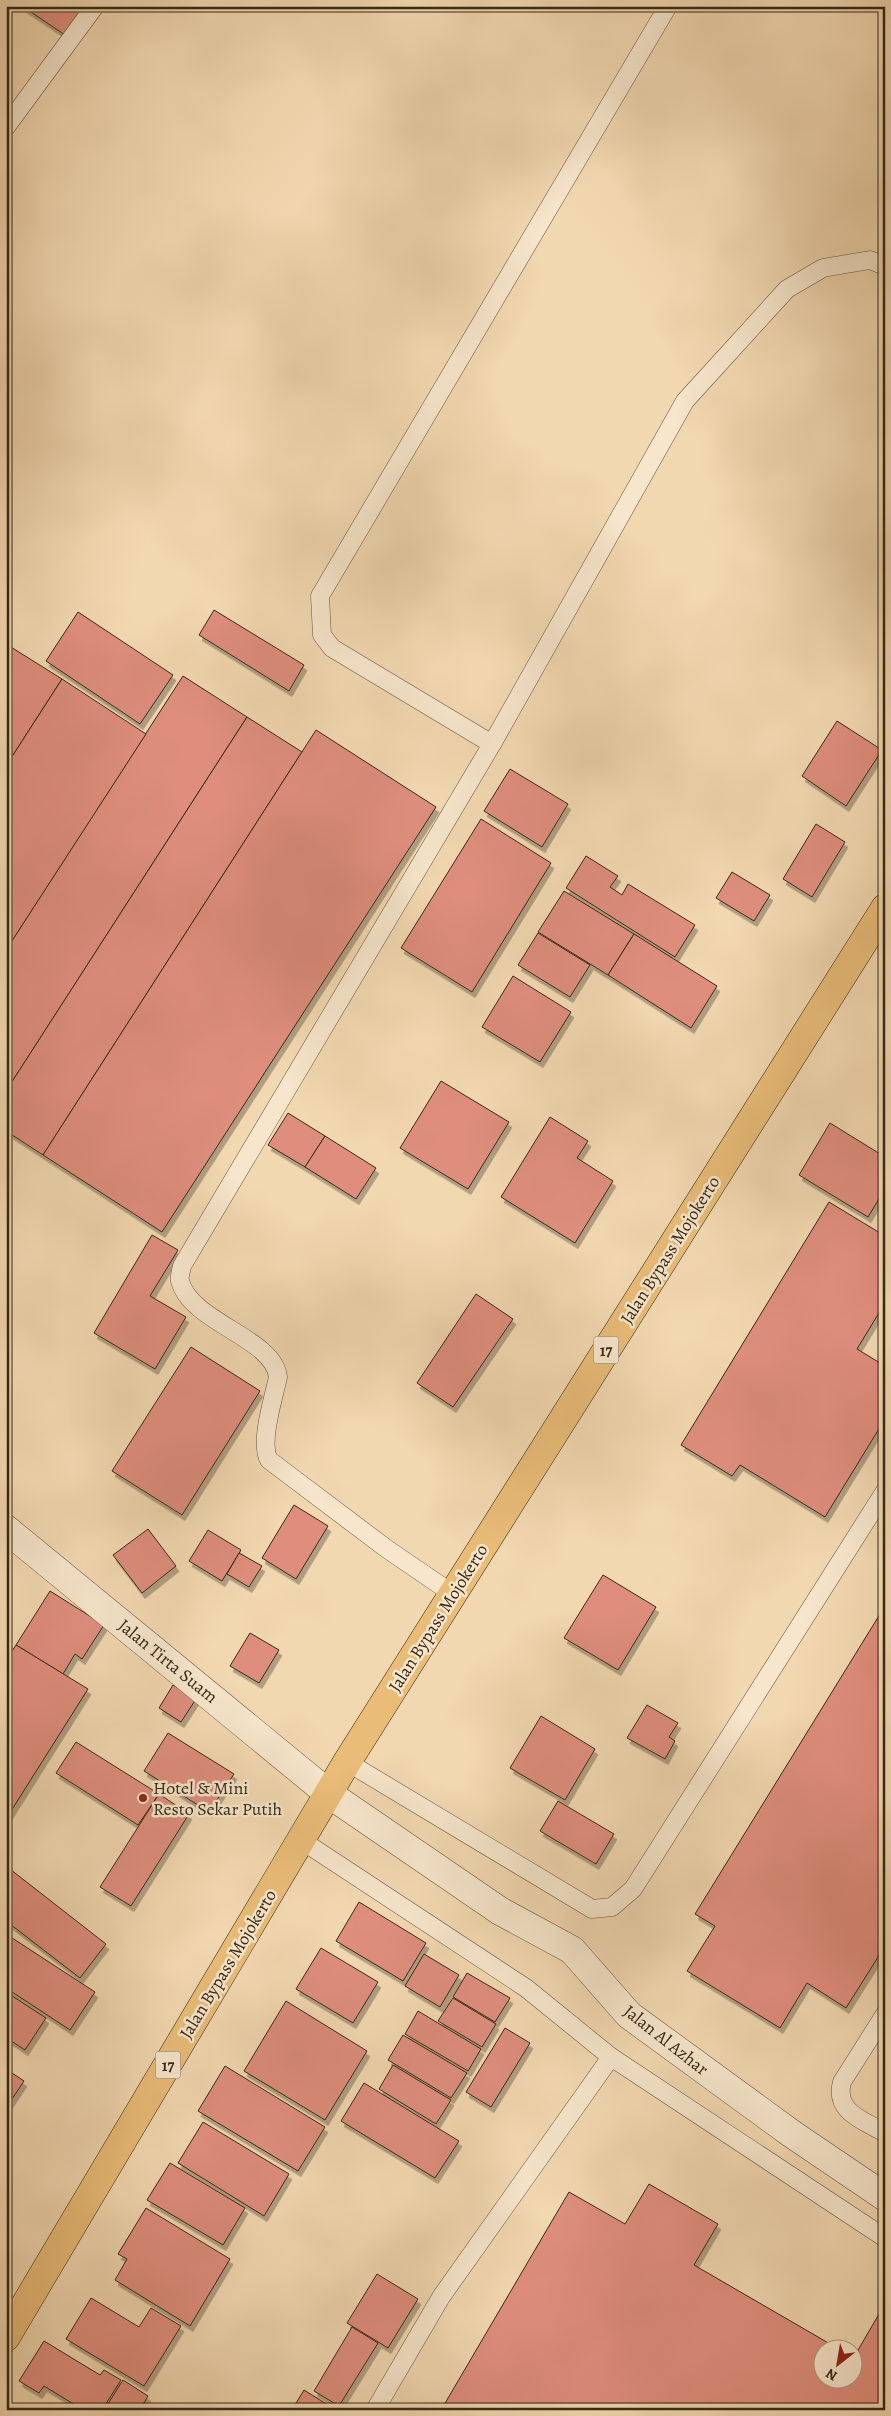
<svg xmlns="http://www.w3.org/2000/svg" width="891" height="2416" font-family="Alegreya,serif">
<style>
.building{fill:#df8e7e;stroke:#362917;filter:url(#shadow)}
.lines{fill:none;stroke-linecap:round;stroke-linejoin:round}
.lane-casing{stroke:#65553e;stroke-width:19}
.street-casing{stroke:#65553e;stroke-width:29}
.highway-casing{stroke:#362917;stroke-width:29}
.lane{stroke:#f7e6cc;stroke-width:18}
.street{stroke:#f7e6cc;stroke-width:28}
.highway{stroke:#e9bc78;stroke-width:28}
.poi-dot{fill:#8f2418;stroke:#f7e6cc;stroke-width:2}
.labels{text-anchor:middle;stroke-width:5;stroke-linejoin:round;paint-order:stroke}
.shield{fill:#f7e6cc;stroke:#70624d;stroke-width:1}
.shield-label{font-size:16px;font-weight:bold;fill:#362917}
.street-label{font-size:18px;fill:#362917;stroke:#f7e6cc}
.poi-label{font-size:18px;fill:#362917;stroke:#f7e6cc;text-anchor:start}
</style>
<defs>
<filter id="shadow"><feDropShadow dx="3" dy="5.5" stdDeviation="0" flood-color="#0004"/></filter>
</defs>
<rect width="100%" height="100%" fill="#f2d8b1"/>
<filter id="stains"><feTurbulence type="fractalNoise" baseFrequency=".004" numOctaves="4"/><feColorMatrix values="0 0 0 0 .2 0 0 0 0 .09 0 0 0 0 .02 0 0 0 .5 -.17"/></filter>
<radialGradient id="worn" r=".72"><stop offset=".6" stop-color="#630" stop-opacity="0"/><stop offset="1" stop-color="#630" stop-opacity=".3"/></radialGradient>
<g class="building">
<polygon points="22,6 85,6 65,35"/>
<polygon points="214,610 304,665 289,691 199,635"/>
<polygon points="78,612 173,675 140,724 46,661"/>
<polygon points="6,644 62,679 6,766"/>
<polygon points="183,676 247,717 6,1091 6,950"/>
<polygon points="62,679 146,734 6,950 6,766"/>
<polygon points="247,717 302,752 43,1155 6,1131 6,1091"/>
<polygon points="837,721 882,750 846,806 802,776"/>
<polygon points="316,730 436,807 162,1232 43,1155"/>
<polygon points="510,769 568,804 542,847 484,811"/>
<polygon points="481,819 551,863 472,992 401,948"/>
<polygon points="816,824 845,842 812,897 783,879"/>
<polygon points="586,856 618,876 610,887 622,895 628,884 695,925 675,957 566,888"/>
<polygon points="732,872 770,895 754,921 716,898"/>
<polygon points="564,891 634,934 608,975 538,932"/>
<polygon points="538,933 590,965 570,997 518,965"/>
<polygon points="634,934 717,986 691,1028 608,975"/>
<polygon points="513,976 571,1012 540,1062 482,1027"/>
<polygon points="441,1081 509,1122 468,1189 400,1148"/>
<polygon points="288,1113 325,1136 305,1167 268,1145"/>
<polygon points="550,1117 588,1141 577,1158 613,1181 575,1243 501,1197"/>
<polygon points="830,1123 885,1157 885,1189 868,1217 799,1175"/>
<polygon points="325,1136 376,1168 356,1199 305,1167"/>
<polygon points="829,1202 885,1236 885,1303 857,1349 885,1366 885,1419 825,1517 740,1465 732,1476 681,1445"/>
<polygon points="152,1235 178,1250 150,1296 186,1317 155,1369 94,1333"/>
<polygon points="476,1294 513,1319 453,1407 417,1383"/>
<polygon points="191,1347 260,1391 182,1515 112,1471"/>
<polygon points="294,1505 328,1526 296,1579 262,1558"/>
<polygon points="148,1529 176,1566 142,1593 113,1555"/>
<polygon points="208,1530 241,1550 222,1581 189,1561"/>
<polygon points="239,1553 262,1566 249,1587 227,1574"/>
<polygon points="603,1575 656,1607 618,1670 564,1638"/>
<polygon points="50,1591 104,1625 82,1659 75,1654 63,1674 16,1645"/>
<polygon points="885,1606 885,1946 846,2008 807,1983 780,2028 687,1971 715,1926 695,1914"/>
<polygon points="250,1633 279,1650 259,1683 230,1666"/>
<polygon points="16,1645 88,1689 6,1819 6,1660"/>
<polygon points="173,1685 196,1699 181,1722 159,1708"/>
<polygon points="647,1705 678,1723 669,1737 675,1741 665,1759 627,1738"/>
<polygon points="541,1716 595,1749 565,1800 510,1768"/>
<polygon points="168,1733 234,1774 209,1812 144,1771"/>
<polygon points="76,1742 159,1794 138,1825 56,1773"/>
<polygon points="159,1794 189,1814 131,1906 100,1887"/>
<polygon points="558,1801 614,1834 596,1864 540,1831"/>
<polygon points="6,1866 106,1944 80,1978 6,1921"/>
<polygon points="359,1902 426,1943 403,1981 336,1941"/>
<polygon points="6,1934 95,1992 70,2030 6,1988"/>
<polygon points="321,1948 378,1982 353,2023 296,1989"/>
<polygon points="424,1954 459,1975 440,2007 405,1986"/>
<polygon points="467,1973 510,1998 495,2022 453,1997"/>
<polygon points="6,1992 46,2018 25,2050 8,2039 6,2042"/>
<polygon points="453,1998 496,2024 482,2047 438,2021"/>
<polygon points="286,2001 367,2051 325,2120 244,2071"/>
<polygon points="418,2011 481,2049 468,2071 405,2034"/>
<polygon points="505,2028 530,2043 491,2107 466,2092"/>
<polygon points="403,2035 467,2073 451,2098 388,2060"/>
<polygon points="393,2065 451,2100 436,2124 379,2089"/>
<polygon points="225,2066 325,2127 298,2171 198,2111"/>
<polygon points="6,2069 24,2081 8,2105 6,2104"/>
<polygon points="364,2083 459,2141 435,2178 341,2121"/>
<polygon points="203,2122 289,2174 264,2216 178,2163"/>
<polygon points="170,2163 245,2208 223,2245 147,2200"/>
<polygon points="649,2184 718,2224 694,2265 837,2348 824,2348 824,2378 854,2378 854,2357 879,2314 885,2317 885,2410 441,2410 569,2192 625,2224"/>
<polygon points="146,2208 230,2259 190,2326 115,2280 127,2259 118,2254"/>
<polygon points="377,2274 418,2299 388,2348 347,2323"/>
<polygon points="91,2298 139,2327 151,2308 181,2326 144,2386 66,2339"/>
<polygon points="352,2327 378,2343 339,2406 314,2391"/>
<polygon points="44,2341 100,2375 104,2370 121,2380 102,2410 79,2410 80,2408 44,2386 39,2393 19,2381"/>
<polygon points="123,2380 148,2396 140,2410 104,2410"/>
<polygon points="304,2390 336,2410 292,2410"/>
</g>
<g class="lines">
<g class="lane-casing">
<g id="lane">
<polyline points="6,127 95,6"/>
<polyline points="492,744 332,648 322,635 320,596 668,6"/>
<path d="M453,1594L387,1549L269,1460C259,1442 274,1397 278,1377C274,1338 190,1322 180,1281C179,1277 181,1271 182,1266L492,744L685,401L787,289L823,268L870,260L885,266"/>
<polyline points="347,1762 592,1909 612,1907 633,1889 885,1491"/>
<polyline points="301,1840 526,1988 611,2057 441,2297 375,2410"/>
<path d="M885,2014L842,2082C834,2112 863,2120 885,2133"/>
<polyline points="611,2057 885,2238"/>
</g>
</g>
<g class="street-casing">
<polyline id="street" points="6,1529 329,1794 500,1911 572,1950 629,2015 792,2134 885,2197"/>
</g>
<g class="highway-casing">
<polyline id="highway" points="6,2337 347,1762 885,908"/>
</g>
<use href="#lane" class="lane"/>
<use href="#street" class="street"/>
<use href="#highway" class="highway"/>
</g>
<circle class="poi-dot" cx="143" cy="1798" r="5"/>
<g class="labels">
<g class="shield">
<rect x="593.5" y="1336.5" width="25" height="27" rx="4"/>
<rect x="155.5" y="2051.5" width="25" height="27" rx="4"/>
</g>
<g class="shield-label">
<text x="606" y="1356">17</text>
<text x="168" y="2071">17</text>
</g>
<g class="street-label">
<text transform="translate(670 1250) rotate(-58)" y="6">Jalan Bypass Mojokerto</text>
<text transform="translate(438 1618) rotate(-58)" y="6">Jalan Bypass Mojokerto</text>
<text transform="translate(168 1661) rotate(39)" y="6">Jalan Tirta Suam</text>
<text transform="translate(228 1964) rotate(-59)" y="6">Jalan Bypass Mojokerto</text>
<text transform="translate(666 2040) rotate(38)" y="6">Jalan Al Azhar</text>
</g>
<g class="poi-label">
<text x="153" y="1794">Hotel &amp; Mini<tspan x="153" dy="21">Resto Sekar Putih</tspan></text>
</g>
</g>
<rect width="891" height="2416" fill="none" stroke="#f2d8b1" stroke-width="25"/>
<rect x="8" y="8" width="876" height="2401" fill="none" stroke="#362917" stroke-width="2.5"/>
<rect x="12" y="12" width="866" height="2391" fill="none" stroke="#362917"/>
<g transform="translate(838 2364) rotate(211)"><circle r="24" fill="#f7e6cc" stroke="#aa9a84"/>
<path d="M0-4L9 19L0 12L-9 19Z" fill="#8f2418"/>
<text y="-8" font-size="14" font-weight="bold" text-anchor="middle" fill="#362917">N</text>
</g>
<rect width="100%" height="100%" filter="url(#stains)"/>
<rect width="100%" height="100%" fill="url(#worn)"/>
</svg>
